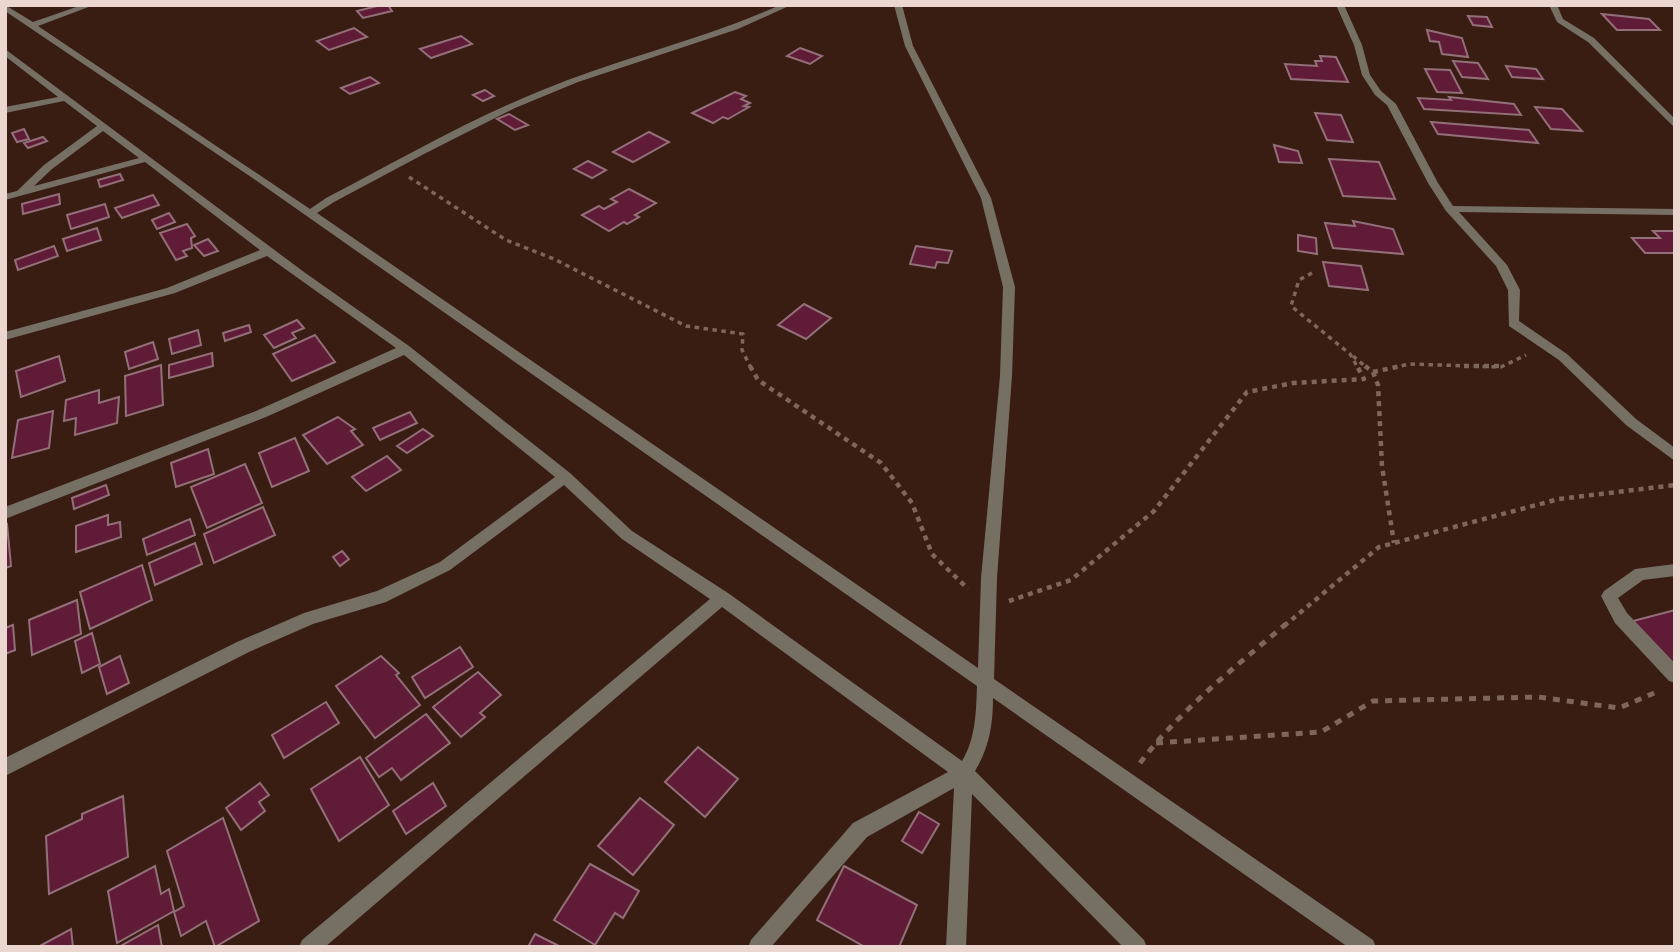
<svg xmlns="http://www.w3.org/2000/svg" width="1680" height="952" font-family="Cabin,sans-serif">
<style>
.building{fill:#601c37;stroke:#936f79;stroke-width:2}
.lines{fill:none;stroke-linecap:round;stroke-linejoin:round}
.path-far2{stroke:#7f665c;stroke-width:3.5;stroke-dasharray:4.5 4.5;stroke-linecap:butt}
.path-far1{stroke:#7f665c;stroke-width:4.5;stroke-dasharray:5 5;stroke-linecap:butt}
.path{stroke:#7f665c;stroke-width:5;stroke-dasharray:7 7;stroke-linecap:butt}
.service{fill:#757063;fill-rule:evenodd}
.minor{fill:#757063;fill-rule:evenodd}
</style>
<rect width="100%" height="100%" fill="#391d12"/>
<g class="building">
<polygon points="381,5 388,5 392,11 363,18 357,11"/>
<polygon points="1602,14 1649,19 1660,30 1617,30"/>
<polygon points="1468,16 1487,17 1492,27 1473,25"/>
<polygon points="354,28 367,37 329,50 317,41"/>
<polygon points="1427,30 1462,38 1468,57 1442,54 1439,42 1430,41"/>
<polygon points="461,36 472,44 431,58 420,49"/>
<polygon points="800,48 822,56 810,64 787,56"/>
<polygon points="1320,56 1336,57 1348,82 1291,79 1285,64 1317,66 1315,61 1322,61"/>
<polygon points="1453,61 1478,63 1488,79 1462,77"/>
<polygon points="1506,66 1536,69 1543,79 1512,77"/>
<polygon points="1425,69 1450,70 1462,93 1437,92"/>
<polygon points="370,77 379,83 350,94 341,88"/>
<polygon points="485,90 494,96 483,101 473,95"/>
<polygon points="735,92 746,96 741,99 750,103 744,106 749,107 728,119 723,117 713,123 692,113"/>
<polygon points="1449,97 1514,104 1521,115 1424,109 1418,98 1451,100"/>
<polygon points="1535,107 1562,109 1582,131 1551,129"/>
<polygon points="1315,113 1341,115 1353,142 1327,140"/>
<polygon points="509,114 528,125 515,130 497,119"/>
<polygon points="1431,122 1529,130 1538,143 1438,134"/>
<polygon points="24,129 29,139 17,142 12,133"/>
<polygon points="649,132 669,142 633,162 613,152"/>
<polygon points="43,137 47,141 28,148 24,143"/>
<polygon points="1274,145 1298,151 1302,163 1279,162"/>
<polygon points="1329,159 1379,162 1395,199 1343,196"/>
<polygon points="588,161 606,170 592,178 574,169"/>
<polygon points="120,174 123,180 100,187 98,180"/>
<polygon points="629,189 656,203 635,215 639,217 627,224 624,222 609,231 582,215 599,206 604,209 617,202 611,199"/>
<polygon points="59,194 60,204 23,214 22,204"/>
<polygon points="153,195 159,205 122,218 115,208"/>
<polygon points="105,204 109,217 71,229 67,215"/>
<polygon points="169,213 175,222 157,229 152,220"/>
<polygon points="1353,221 1393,229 1403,254 1333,248 1325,223 1355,226"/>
<polygon points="187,224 195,236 191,238 192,248 183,251 187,256 176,260 160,233"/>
<polygon points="97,228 101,240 67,251 63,239"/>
<polygon points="1653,231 1675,231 1675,253 1645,253 1632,238 1660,238"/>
<polygon points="1298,235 1316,238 1317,254 1298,251"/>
<polygon points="208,239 218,251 204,256 194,245"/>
<polygon points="54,246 58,256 18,270 15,260"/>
<polygon points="916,246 952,251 948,263 937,262 935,268 910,264"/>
<polygon points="1323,262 1361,266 1368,290 1329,286"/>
<polygon points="804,304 831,318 806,339 778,325"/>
<polygon points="297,320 304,328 292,333 296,338 274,348 264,335"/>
<polygon points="249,325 251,332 225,341 223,333"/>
<polygon points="198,330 201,345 172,354 169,339"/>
<polygon points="315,335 335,362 292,381 273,354"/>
<polygon points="153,342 158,359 129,369 125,352"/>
<polygon points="212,353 213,366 169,378 169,365"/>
<polygon points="59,356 65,381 21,397 16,371"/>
<polygon points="161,365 163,405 126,416 125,376"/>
<polygon points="99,390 99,403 119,397 117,423 75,435 76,418 64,421 66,400"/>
<polygon points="53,411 49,448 12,458 18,420"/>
<polygon points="410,412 417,423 380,440 373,428"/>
<polygon points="338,417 355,429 351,431 363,445 327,464 303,435"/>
<polygon points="423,429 433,436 407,453 397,446"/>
<polygon points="295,438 309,471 272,487 259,453"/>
<polygon points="208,449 214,474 176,487 171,463"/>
<polygon points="387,456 401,470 366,491 352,477"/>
<polygon points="245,464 262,503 207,528 191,487"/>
<polygon points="106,485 109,495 74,509 72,498"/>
<polygon points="263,507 275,535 214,563 204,534"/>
<polygon points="108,515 108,525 120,522 121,537 76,552 76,526"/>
<polygon points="190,519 195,535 147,555 143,539"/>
<polygon points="7,524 11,566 5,568 5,525"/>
<polygon points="195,543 202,564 155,585 149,563"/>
<polygon points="342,551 349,559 340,566 333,557"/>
<polygon points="142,565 152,600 90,629 80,592"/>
<polygon points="77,600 81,634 32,655 29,620"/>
<polygon points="1675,610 1675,665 1633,621"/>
<polygon points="13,625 15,650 5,654 5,628"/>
<polygon points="92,633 100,664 82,673 75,641"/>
<polygon points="460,647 473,667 425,698 412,677"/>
<polygon points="120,656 129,683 107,694 99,667"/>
<polygon points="381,656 399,673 396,675 420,705 375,738 336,686"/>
<polygon points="478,672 501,695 480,713 485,717 461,737 433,707"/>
<polygon points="326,702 339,723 284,758 272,735"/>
<polygon points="426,714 450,743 401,780 392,768 379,777 366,758"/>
<polygon points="698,747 738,779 705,817 665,782"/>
<polygon points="360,757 389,805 339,841 311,789"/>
<polygon points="260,783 269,795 259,802 265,811 241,830 226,808"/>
<polygon points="433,783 446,806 406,834 393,811"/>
<polygon points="123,796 128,857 49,894 46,836 82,819 82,814"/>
<polygon points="640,798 674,825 633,875 598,846"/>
<polygon points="919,812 939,824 922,853 902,841"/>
<polygon points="223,818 259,921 215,947 206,921 181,936 174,912 184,906 167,851"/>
<polygon points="590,864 639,891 623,918 615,913 595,945 554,920"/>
<polygon points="155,866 161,894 169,889 174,911 117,943 108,891"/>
<polygon points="844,866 917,905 899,947 865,947 817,920"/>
<polygon points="158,925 162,947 119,947"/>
<polygon points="71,929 73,947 38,947"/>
<polygon points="535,934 561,947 528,947"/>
</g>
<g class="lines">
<g class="path-far2">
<polyline points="409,177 506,240 554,259 686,326 743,334 742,350 751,368"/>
<polyline points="1312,273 1299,280 1291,306 1350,354 1358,368"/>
<polyline points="1353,356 1367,368"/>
<polyline points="1393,368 1409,364 1501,367 1526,355"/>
</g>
<g class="path-far1">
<polyline points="750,366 758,380 881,463 912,503 932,554 968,589"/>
<polyline points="1365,366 1373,372 1378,385 1382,466 1394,543"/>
<polyline points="1464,366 1503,366"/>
<polyline points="1373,372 1401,366"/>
<polyline points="1009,601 1071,580 1154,511 1247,392 1293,383 1364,379 1357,366"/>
<polyline points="1284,626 1379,547 1559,499 1675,485"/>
</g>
<g class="path">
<polyline points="1156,743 1321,732 1373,701 1538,697 1619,708 1659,691"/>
<path d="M1140,763C1180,710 1235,667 1286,624"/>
</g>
<polygon class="service" points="1675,564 1675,576 1643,580 1618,598 1627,613 1675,664 1675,683 1669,681 1615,623 1601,596 1604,591 1635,569"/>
<g class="minor">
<path d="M5,5L33,22L82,5H94L38,26L310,209L326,198C397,161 466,121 540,91C619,58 702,40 780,5H791L738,29L578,82L515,108L424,154L334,202L317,213L978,668L981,578L1000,376L1003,287L981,198L905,46L894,5H902L913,46L991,198L1015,287L1012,376L997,578L994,679L1373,940L1376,947H1348L993,698C993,725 989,748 975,771L1144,940L1147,947H1123L972,794L966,947H946L954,788L867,837L771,947H748L751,940L853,823L948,772L722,607L325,947H299L302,940L710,599L622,539L564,485L450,570L386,602L313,624L249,652L5,776V758L237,642L304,613L377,591L440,562L555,477L404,355L266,417L5,519V507L256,411L396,348L267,256L175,293L5,340V332L167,288L260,250L145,162L5,200V194L17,191L44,165L97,126L64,101L5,113V107L58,97L5,56V49L304,272L409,346L570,473L632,531L728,593L962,761C976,738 976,712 977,686L251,177L5,11ZM103,131L139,158L34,186L52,169Z"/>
<polygon points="1336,5 1344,5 1362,45 1370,75 1381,91 1396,104 1438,183 1453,206 1675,209 1675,215 1459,212 1507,265 1520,290 1519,321 1567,354 1636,419 1675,448 1675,461 1626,425 1559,360 1509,326 1508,290 1496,266 1446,211 1428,183 1387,105 1375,95 1362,75 1354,45"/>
<polygon points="1549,5 1557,5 1563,19 1594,38 1675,119 1675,128 1588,42 1557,22"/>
</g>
</g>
<rect width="1680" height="952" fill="none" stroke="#ebd7d0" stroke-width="14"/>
</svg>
